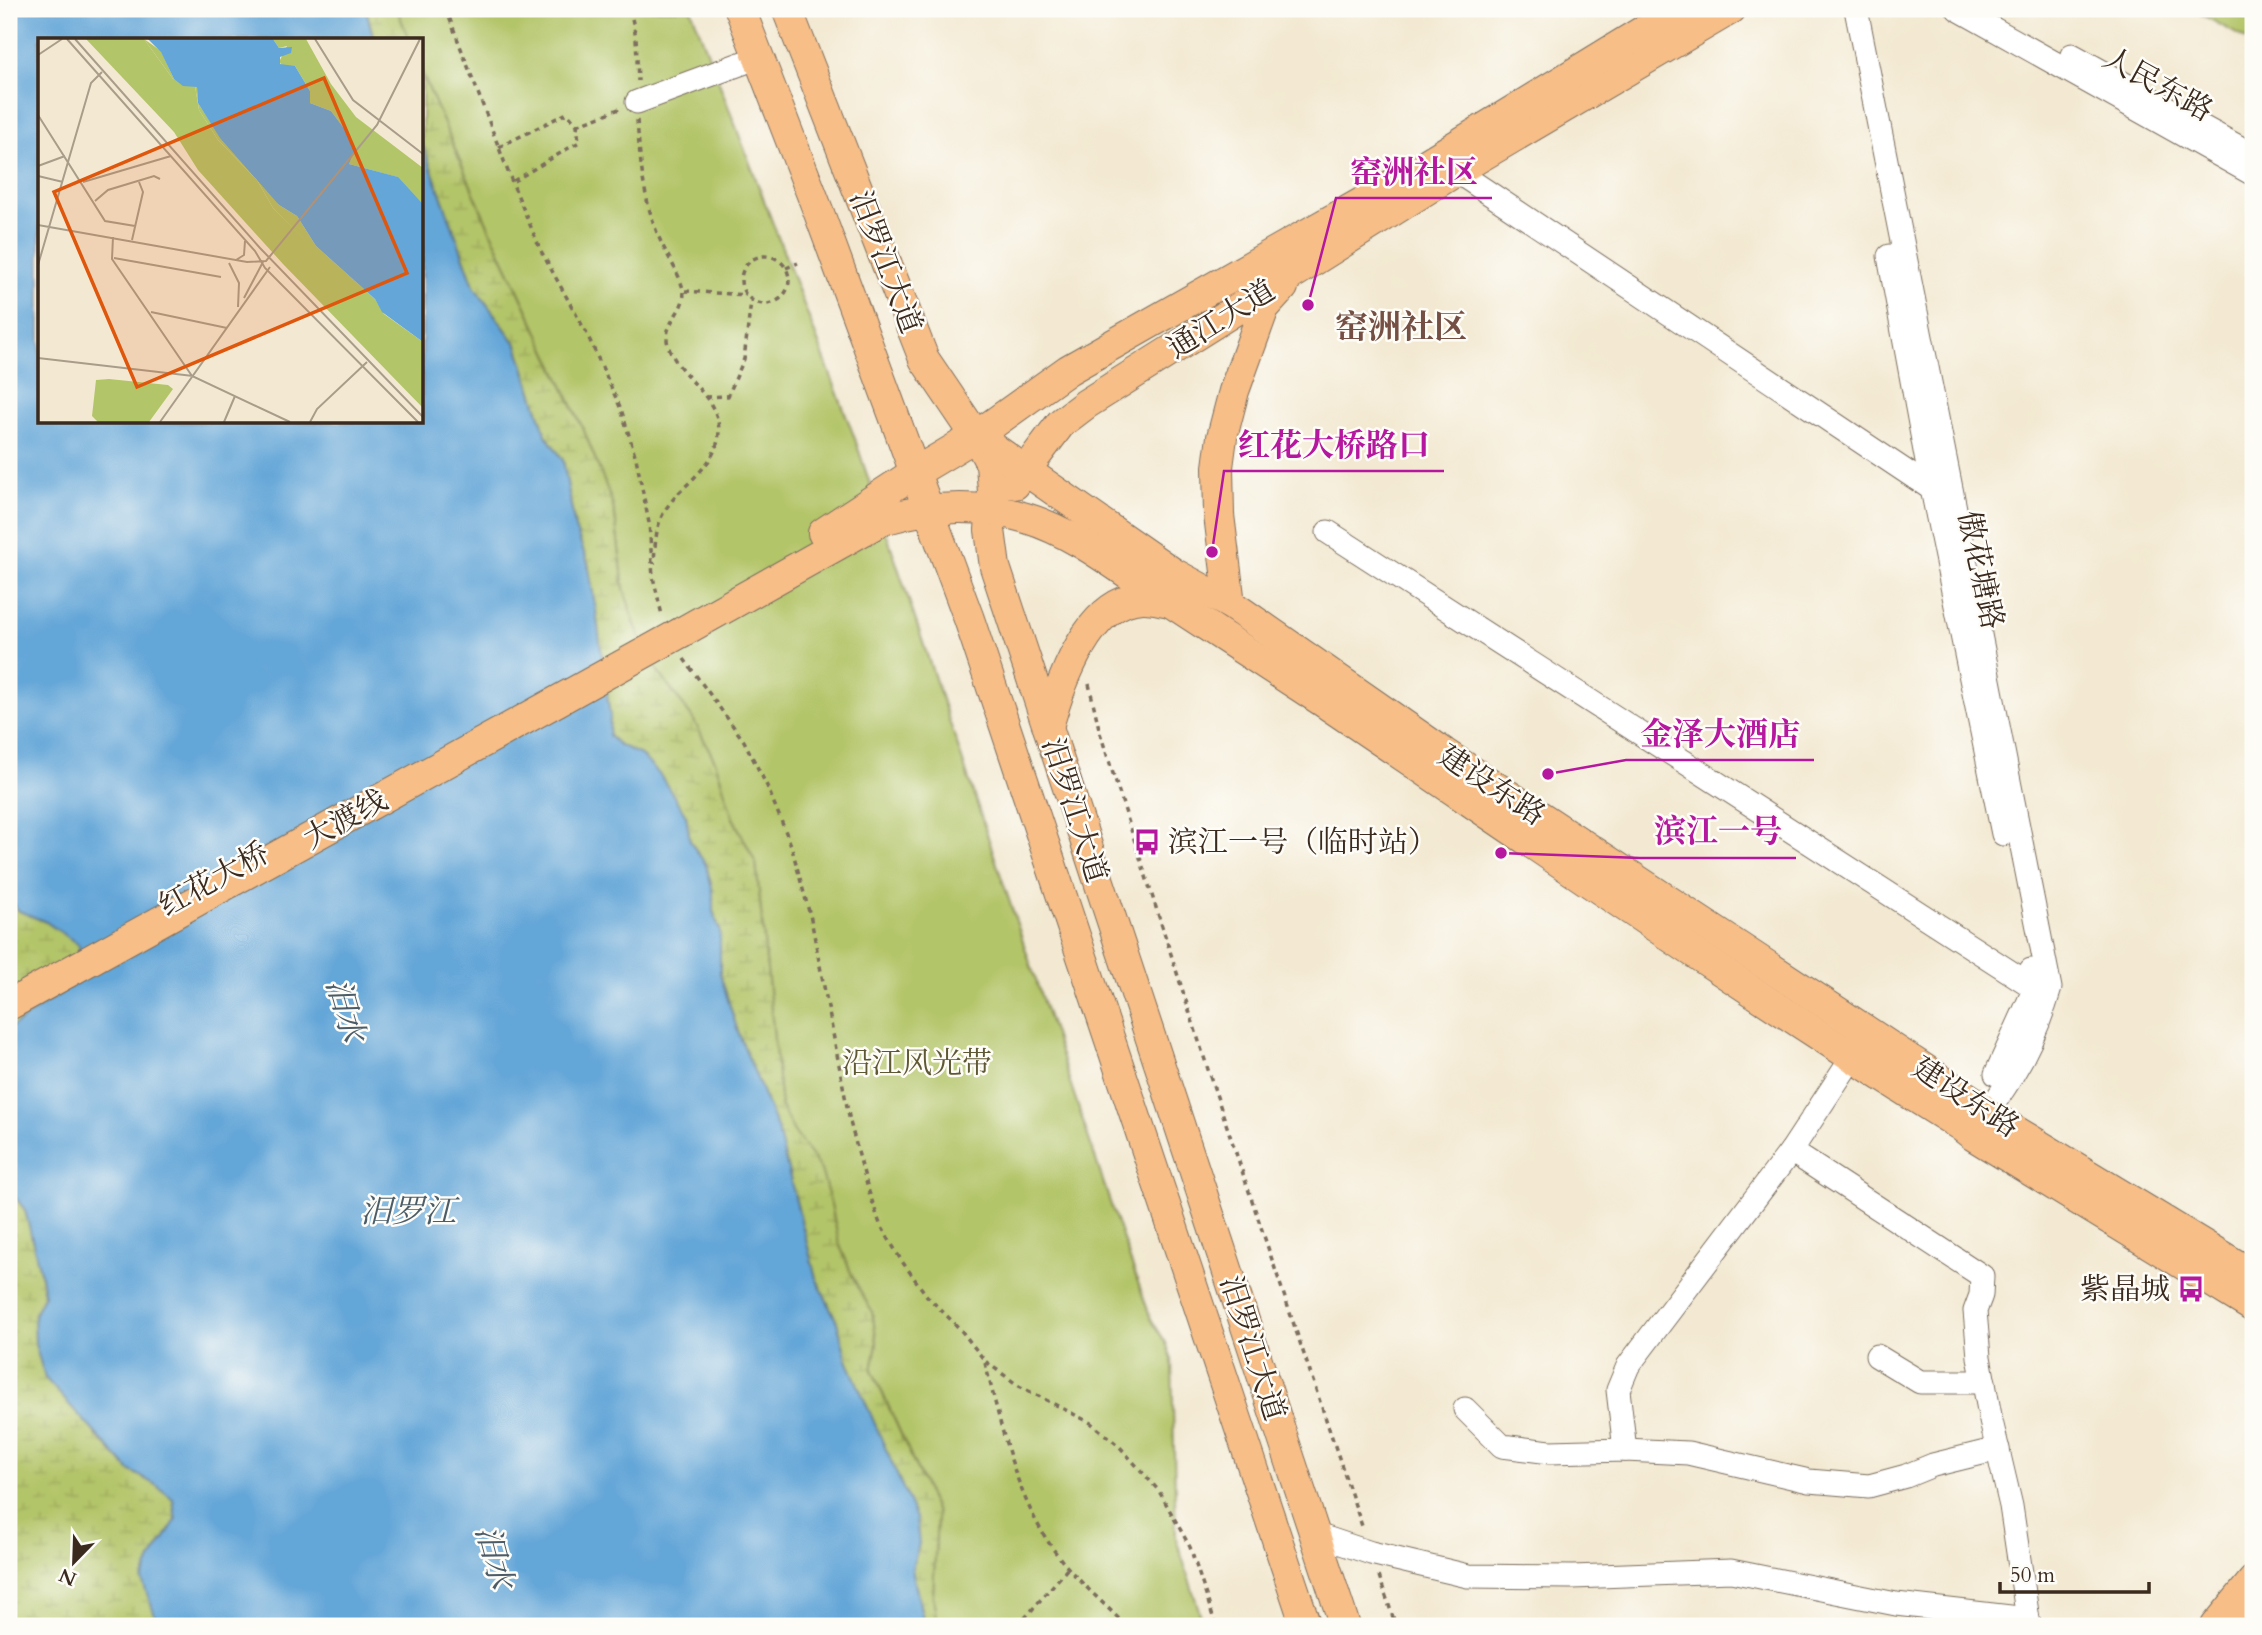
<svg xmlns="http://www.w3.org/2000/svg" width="2262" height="1635" font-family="Cardo,'Noto Serif SC',serif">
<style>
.green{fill:#b3c569;stroke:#777844;stroke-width:2}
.wetland{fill:url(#wetland-marsh);stroke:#777844;stroke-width:2}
.water{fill:#64a6d8;stroke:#50687b;stroke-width:2}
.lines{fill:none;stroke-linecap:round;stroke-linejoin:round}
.minor-casing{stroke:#7b6d5d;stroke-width:25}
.major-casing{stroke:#7b6d5d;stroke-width:32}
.path{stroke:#7b6d5d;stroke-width:3.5;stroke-dasharray:5 5;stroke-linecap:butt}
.minor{stroke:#fff;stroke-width:23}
.major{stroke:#f7be88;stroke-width:30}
.major-bridge-casing{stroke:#7b6d5d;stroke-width:32;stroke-linecap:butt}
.major-bridge{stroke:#f7be88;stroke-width:30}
.labels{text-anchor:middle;stroke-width:5;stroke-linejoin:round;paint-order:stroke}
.street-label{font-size:30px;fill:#3b2a1e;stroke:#fdfcf7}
.poi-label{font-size:30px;fill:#3b2a1e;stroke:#fdfcf7;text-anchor:start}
.park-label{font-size:30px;fill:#5f5834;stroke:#fdfcf7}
.water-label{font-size:32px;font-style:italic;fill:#4b5c68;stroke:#fdfcf7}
.quarter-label{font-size:33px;font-weight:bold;fill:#754f44;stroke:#fdfcf7}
.inset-road{fill:none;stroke:#a99d8a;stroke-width:2}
.view{fill:#df570d;fill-opacity:0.15;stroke:#df570d;stroke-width:3.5}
.inset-edge{fill:none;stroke:#3b2a1e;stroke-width:3.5}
.leader{fill:none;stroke:#b5179e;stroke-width:2.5}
.callout-dot{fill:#b5179e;stroke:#fdfcf7;stroke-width:2.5}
.callout-label{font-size:32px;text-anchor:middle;font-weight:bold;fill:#b5179e;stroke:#fdfcf7;stroke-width:5;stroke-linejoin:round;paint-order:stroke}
</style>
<defs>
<pattern id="wetland-marsh" width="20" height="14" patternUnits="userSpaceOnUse" patternTransform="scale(1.75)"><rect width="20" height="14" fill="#b3c569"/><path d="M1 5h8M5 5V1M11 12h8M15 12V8" fill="none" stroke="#9ba95b"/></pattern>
</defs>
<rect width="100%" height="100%" fill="#fdfcf7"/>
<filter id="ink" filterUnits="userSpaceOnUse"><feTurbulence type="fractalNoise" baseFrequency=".0143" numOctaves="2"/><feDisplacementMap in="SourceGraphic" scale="14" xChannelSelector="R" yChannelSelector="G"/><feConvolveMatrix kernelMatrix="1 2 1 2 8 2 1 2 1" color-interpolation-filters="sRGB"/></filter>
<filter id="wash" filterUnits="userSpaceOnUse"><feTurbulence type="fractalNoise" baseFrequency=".00686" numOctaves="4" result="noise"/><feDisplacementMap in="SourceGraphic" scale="28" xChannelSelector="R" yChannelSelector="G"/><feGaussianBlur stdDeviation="1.57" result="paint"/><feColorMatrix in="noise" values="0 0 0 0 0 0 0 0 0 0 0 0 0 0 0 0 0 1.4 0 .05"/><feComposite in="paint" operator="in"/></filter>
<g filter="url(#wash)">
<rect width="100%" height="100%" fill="#f3e9d2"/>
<g class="green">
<polygon points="397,9 691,9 854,436 1114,1214 1151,1319 1166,1343 1172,1359 1176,1538 1204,1626 937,1626 933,1596 937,1514 872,1370 877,1343 872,1312 853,1278 839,1243 831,1205 781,1107 756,863 733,818 715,761 693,719 649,659 635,625 624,589 615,516 611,499 584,431 490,230 426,85 422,73 422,40 409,40"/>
<polygon points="2192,9 2253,9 2253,43"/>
</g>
<g class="wetland">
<polygon points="366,9 397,9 409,40 374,40"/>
<polygon points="422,73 490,230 584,431 611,499 615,516 624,589 635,625 649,659 693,719 715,761 733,818 756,863 781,1107 793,1130 821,1170 831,1205 839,1243 853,1278 872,1312 877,1343 872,1370 937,1514 933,1596 937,1626 922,1626 923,1619 912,1569 919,1543 847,1360 837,1322 816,1278 777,1128 738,1032 720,974 720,931 713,911 713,892 706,865 690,841 686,815 641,755 619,745 609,736 610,716 588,563 575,528 563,460 546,435 517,345 475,288 422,143"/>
<polygon points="9,898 19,911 46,922 79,944 78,981 9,1029"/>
<polygon points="9,1189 25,1210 35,1244 44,1294 34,1315 95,1434 129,1470 156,1485 173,1499 176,1520 152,1558 159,1626 9,1626"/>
</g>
<polygon class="water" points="9,9 366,9 374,40 40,40 40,422 422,422 422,143 475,288 517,345 546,435 563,460 575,528 588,563 596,611 610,716 609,736 619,745 641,755 660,775 686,815 690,841 706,865 713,892 713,911 720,931 720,974 738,1032 777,1128 816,1278 837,1322 847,1360 916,1518 919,1543 912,1569 923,1619 922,1626 159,1626 142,1580 152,1558 176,1520 173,1499 156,1485 129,1470 45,1378 35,1344 34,1315 44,1294 41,1276 25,1210 9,1189 9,1029 78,981 79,945 46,922 19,911 9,898"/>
</g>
<g filter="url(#ink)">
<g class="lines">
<g class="minor-casing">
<g id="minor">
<path d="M1856,9L2050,988C2041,1019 2028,1050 2011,1077C2001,1095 1988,1109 1979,1127"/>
<polyline points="1958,9 2253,174"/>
<polyline points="2072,55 2253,155"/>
<polyline points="637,102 759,57"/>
<polyline points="1450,160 1456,171 1932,489"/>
<polyline points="1889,256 1932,489 2003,834"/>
<polyline points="1328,532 2035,988"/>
<polyline points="1996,1074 2035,988 2031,970"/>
<polyline points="1791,1151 1982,1276 1981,1295 1975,1311 1979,1357 1991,1421 2011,1506 2029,1626"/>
<polyline points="1877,1356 1920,1382 1984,1382"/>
<polyline points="1465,1409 1502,1446 1550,1452 1625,1450 1688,1453 1809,1481 1869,1486 1906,1476 1933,1465 1998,1449"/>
<polyline points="1625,1450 1618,1390 1628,1366 1791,1151 1852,1058"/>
<polyline points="1314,1534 1371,1553 1468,1576 1573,1577 1731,1571 1896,1604 2028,1619"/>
</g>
</g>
<g class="major-casing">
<g id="major">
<polyline points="740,9 819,213 969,619 1306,1626"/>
<polyline points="787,9 924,359 976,436 991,464 993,492 990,530 995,567 1345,1626"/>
<polyline points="979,438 1173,573 1230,604 1444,753 1976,1103 1986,1113 2253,1275"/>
<polyline points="1015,484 1061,423 1086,404 1456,171 1731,9"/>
<polyline points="823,533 914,473 976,436 1068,370 1372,197 1679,9"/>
<polyline points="1230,604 1219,515 1218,467 1222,437 1234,391 1264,308 1283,287"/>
<path d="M682,632L882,520C929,506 979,503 1026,518C1072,532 1112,563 1152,590C1209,627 1265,664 1322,701C1534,844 1744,990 1961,1126L1974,1136L2253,1307"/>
<path d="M1048,727C1060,684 1089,598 1144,598C1153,598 1163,601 1172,602"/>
<polyline points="2216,1626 2253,1581"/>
<polyline points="2247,1626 2253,1619"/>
</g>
</g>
<g class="path">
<polyline points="446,9 512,182 541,251 587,334 621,409 636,458 649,523 653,577 662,615"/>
<polyline points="630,9 636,37 638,81"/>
<path d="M637,120C640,160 643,198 658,235C665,253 678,270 683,289C689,310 659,323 669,348C680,379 726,400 718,440C712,470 678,487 664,512C655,528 655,547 654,564"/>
<polyline points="577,125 619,109"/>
<polyline points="499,147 567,113 577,125 579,142 512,182"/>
<circle cx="765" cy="280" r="24"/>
<polyline points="786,268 798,263"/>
<polyline points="685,291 746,295"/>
<polyline points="706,397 728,396 744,359 751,301"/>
<polyline points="684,659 744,741 767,786 791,845 811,919 850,1122 868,1189 880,1224 901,1260 927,1296 960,1329 985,1361 1019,1386 1091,1423 1119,1446 1159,1491 1190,1547 1216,1626"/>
<polyline points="1089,684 1100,733 1212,1082 1363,1529"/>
<path d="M985,1363C1004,1435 1018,1512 1069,1569C1087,1589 1108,1607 1126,1626"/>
<polyline points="1379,1576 1396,1626"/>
<polyline points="1018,1626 1068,1568"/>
</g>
<use href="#minor" class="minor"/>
<use href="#major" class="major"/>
<g class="major-bridge-casing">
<polyline id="major-bridge" points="9,1005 682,632"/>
</g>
<use href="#major-bridge" class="major-bridge"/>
</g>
</g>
<defs>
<g id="bus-bare" transform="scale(2.1)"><path d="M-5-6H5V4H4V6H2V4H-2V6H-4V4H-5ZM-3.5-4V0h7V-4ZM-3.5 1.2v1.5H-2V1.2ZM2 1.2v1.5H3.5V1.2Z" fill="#b5179e" stroke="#fdfcf7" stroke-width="2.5" paint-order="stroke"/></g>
</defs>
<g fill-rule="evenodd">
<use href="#bus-bare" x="1147" y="842"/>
<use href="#bus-bare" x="2191" y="1289"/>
</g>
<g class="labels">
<g class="street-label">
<text transform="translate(2158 84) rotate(29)" y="10">人民东路</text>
<text transform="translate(886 262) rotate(69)" y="10">汨罗江大道</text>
<text transform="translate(1221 319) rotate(-32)" y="10">通江大道</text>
<text transform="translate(1981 570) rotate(78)" y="10">傲花塘路</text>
<text transform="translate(1492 785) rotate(33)" y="10">建设东路</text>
<text transform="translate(1075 810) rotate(72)" y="10">汨罗江大道</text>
<text transform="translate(345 819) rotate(-29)" y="10">大渡线</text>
<text transform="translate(214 879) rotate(-29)" y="10">红花大桥</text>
<text transform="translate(1966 1097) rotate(33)" y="10">建设东路</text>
<text transform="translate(1253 1348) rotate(72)" y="10">汨罗江大道</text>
</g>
<g class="poi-label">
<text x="1168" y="852">滨江一号（临时站）</text>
<text x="2170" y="1299" text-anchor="end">紫晶城</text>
</g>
<g class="park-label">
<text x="917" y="1073">沿江风光带</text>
</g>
<g class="water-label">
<text transform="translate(346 1010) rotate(74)" y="11">汨水</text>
<text x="408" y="1222">汨罗江</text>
<text transform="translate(495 1557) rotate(75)" y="11">汨水</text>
</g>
<g class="quarter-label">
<text x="1401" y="338">窑洲社区</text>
</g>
</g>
<g transform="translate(38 38)">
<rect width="385" height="385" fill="#f3e9d2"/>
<path d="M48,1H106L135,41L157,48L161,72L180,102L219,142L235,170L381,317L385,324V370L245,226L160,132L136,94ZM71,341L130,347L135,351L111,384H60L54,378L58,342Z" fill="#b3c569"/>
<path d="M106,1L123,13L136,41L145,48L153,46L159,49L160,65L181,97L228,149L241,167L259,178L278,208L337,261L346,276L385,304V324L235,170L219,142L180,102L161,72L157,48L145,49L135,41ZM235,1H268L293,46L318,79L385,130V166L359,139L311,126L313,100L293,73L272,65V53L257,28L246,29L241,24L249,8L241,10Z" fill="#b3c569"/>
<path d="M110,1H235L241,10L254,9L253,15L242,19V26L257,28L272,53V65L293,73L311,97L317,110L311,126L360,139L385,166V304L344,274L337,261L278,208L259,178L241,167L182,100L160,65L159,49L145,48L136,41L123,14Z" fill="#64a6d8"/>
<path class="inset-road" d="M29,1L217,213L227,230L380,384M37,1L222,210L385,379M277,1L315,62L385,116M0,17L24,1M0,77L67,183L97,188M0,128L27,118M0,138L25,144M45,144L133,118M57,163L70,152L116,138L122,141M0,187L209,224L228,223L339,87L382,1M75,199L74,221L154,338L252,384M94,202L105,154L101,144M76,220L183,239M198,222L206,217L207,203M191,225L201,245L200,269M0,227L53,45L64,34M206,260L225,224M113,274L189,290M0,320L155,338M122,384L232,229M186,384L197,358M272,384L279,371L329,324"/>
<path class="view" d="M286,40L369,235L99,349L16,154Z"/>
<rect width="385" height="385" class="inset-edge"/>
</g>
<path class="leader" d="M1308 305L1336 198H1492M1212 552L1224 471H1444M1548 774L1626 760H1814M1501 853L1640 858H1796"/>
<g class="callout-dot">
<circle cx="1308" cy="305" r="7"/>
<circle cx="1212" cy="552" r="7"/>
<circle cx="1548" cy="774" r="7"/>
<circle cx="1501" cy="853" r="7"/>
</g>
<g class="callout-label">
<text x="1414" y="183">窑洲社区</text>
<text x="1334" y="456">红花大桥路口</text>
<text x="1720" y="745">金泽大酒店</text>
<text x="1718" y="842">滨江一号</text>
</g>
<rect width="2262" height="1635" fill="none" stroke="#fdfcf7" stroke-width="35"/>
<g transform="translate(74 1562) rotate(203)" stroke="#fdfcf7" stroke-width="5" paint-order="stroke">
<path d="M0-5L12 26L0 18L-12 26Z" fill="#3b2a1e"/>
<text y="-10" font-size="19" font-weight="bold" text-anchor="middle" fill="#3b2a1e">N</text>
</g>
<path d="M2000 1582v10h149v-10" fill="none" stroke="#3b2a1e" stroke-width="3.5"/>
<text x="2010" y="1582" font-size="21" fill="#3b2a1e" stroke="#fdfcf7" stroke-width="5" paint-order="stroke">50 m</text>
</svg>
